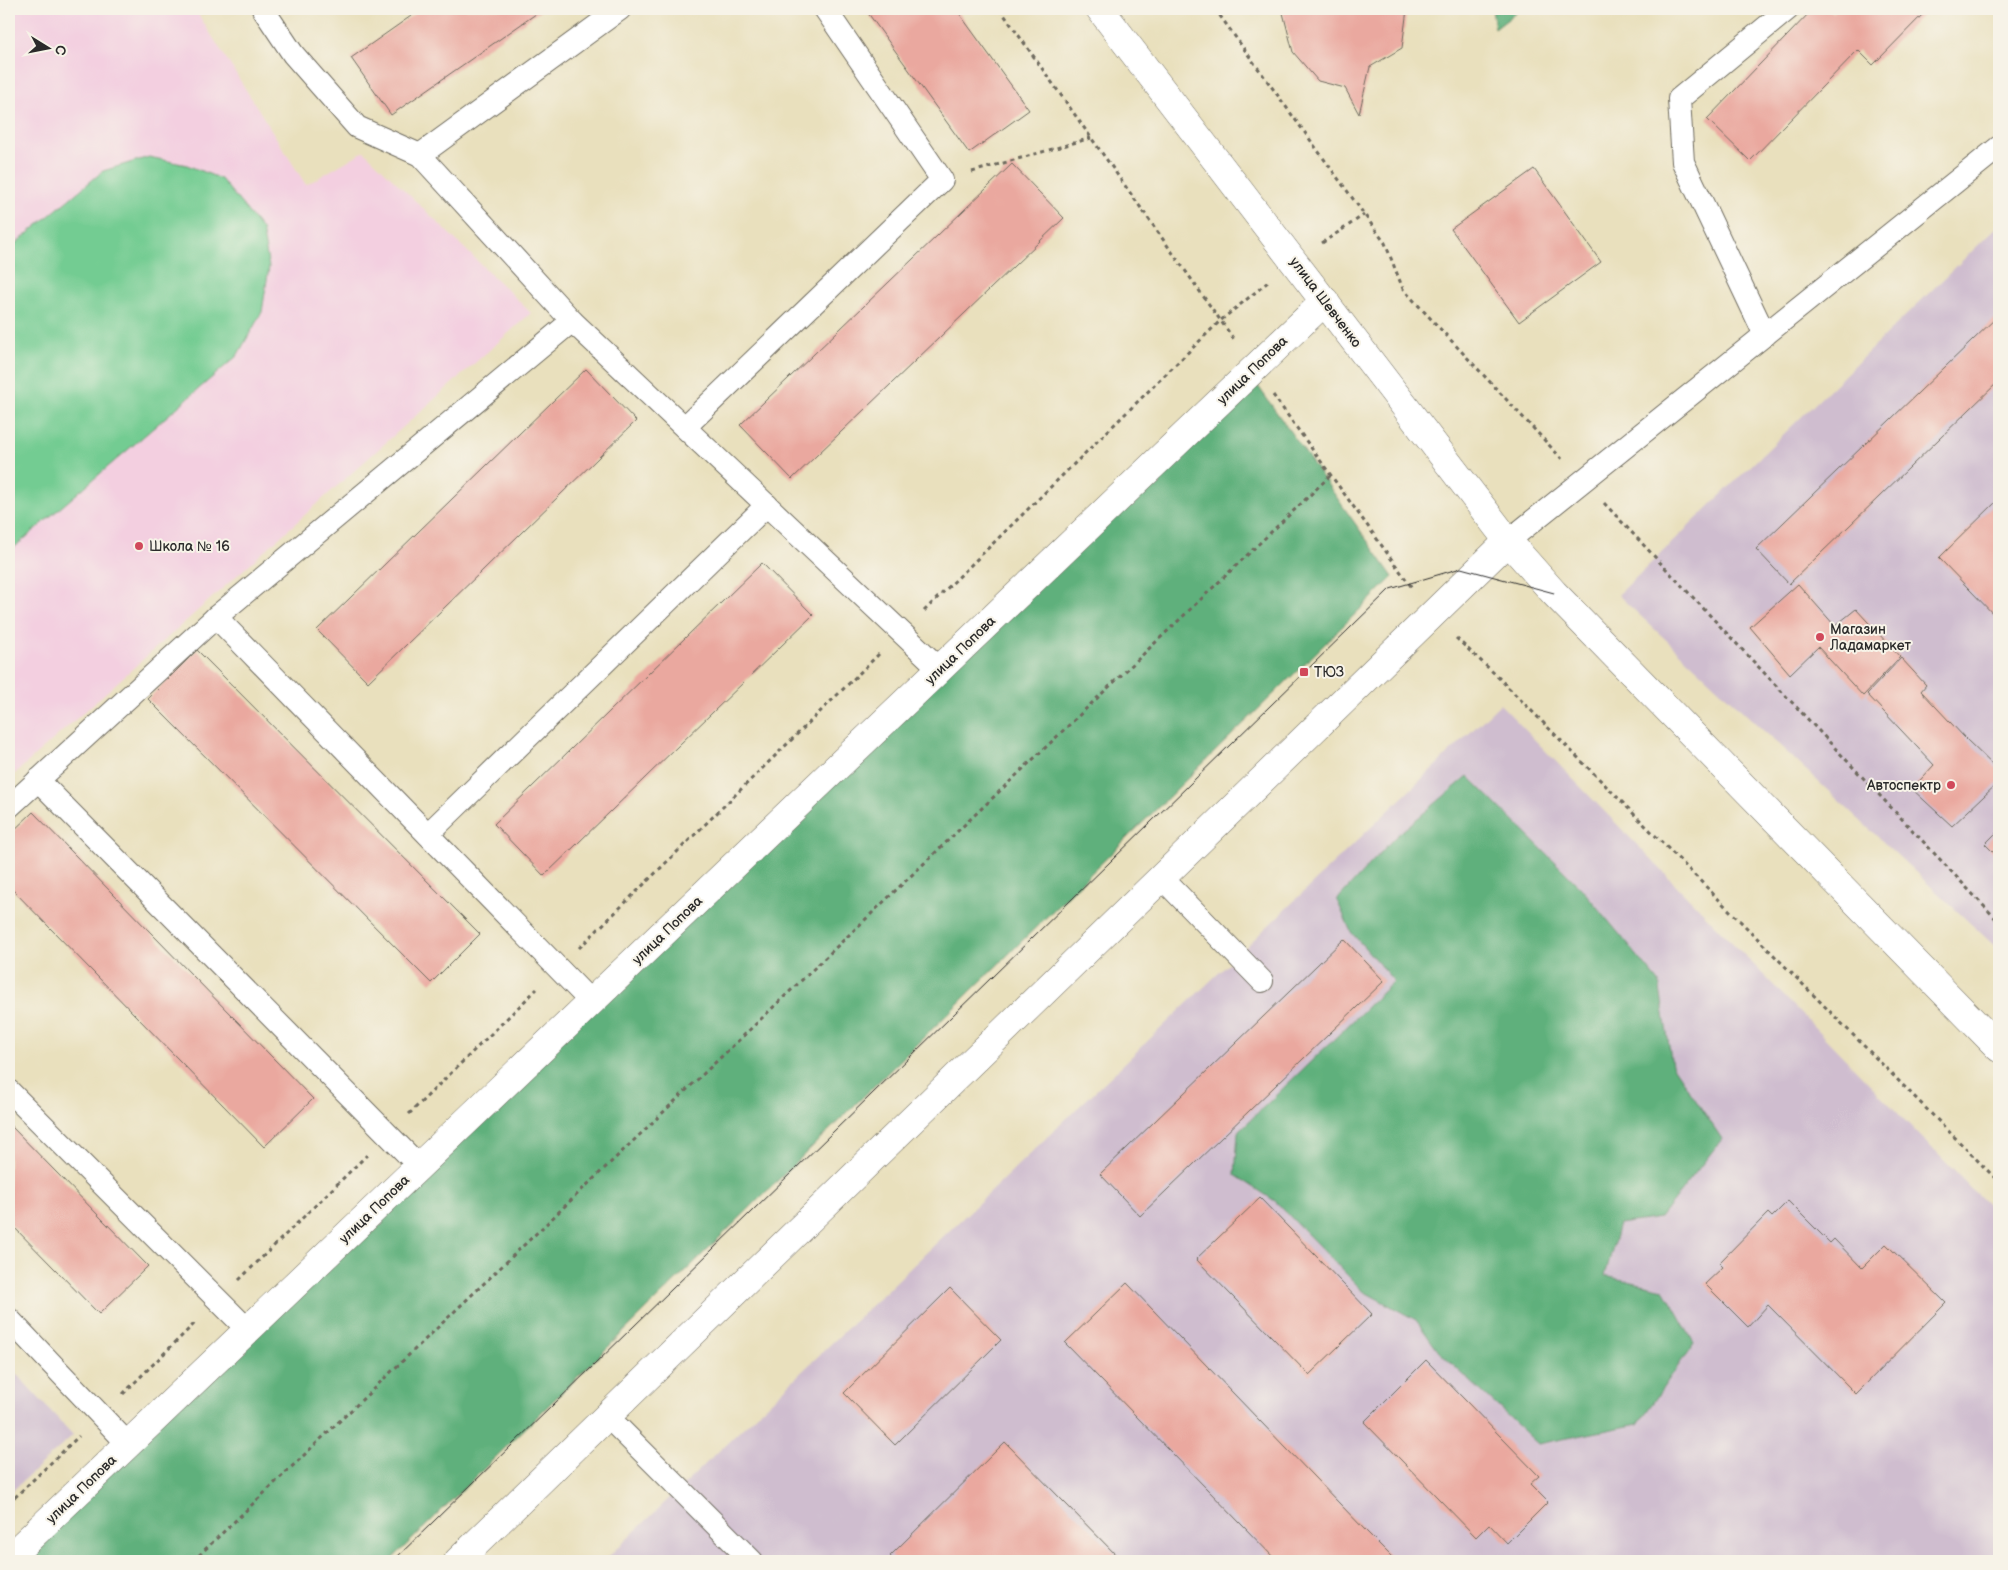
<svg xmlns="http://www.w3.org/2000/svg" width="2008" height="1570" font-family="'Balsamiq Sans',sans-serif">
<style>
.built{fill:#f3cfe0}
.industrial{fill:#cfbdcf}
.green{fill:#73cc92;stroke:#4f7c5e}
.forest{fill:#5eb07c;stroke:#446e54}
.building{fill:#eaa89f}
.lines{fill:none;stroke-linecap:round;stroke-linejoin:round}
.service-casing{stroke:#6e6a5e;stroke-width:24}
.minor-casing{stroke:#6e6a5e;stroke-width:29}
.primary-casing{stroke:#6e6a5e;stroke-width:29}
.path{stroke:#6e6a5e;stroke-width:3;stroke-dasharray:4 4;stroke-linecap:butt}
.service{stroke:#fff;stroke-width:22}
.minor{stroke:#fff;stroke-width:28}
.primary{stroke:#fff;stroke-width:28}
.tram{stroke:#2b2b2b;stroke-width:1}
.poi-dot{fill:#d1495b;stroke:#f7f3e8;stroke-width:2}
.labels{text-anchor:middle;stroke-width:4;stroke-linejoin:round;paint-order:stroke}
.street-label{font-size:14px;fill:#2b2b2b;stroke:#f7f3e8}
.poi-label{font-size:14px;fill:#2b2b2b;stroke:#f7f3e8;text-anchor:start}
</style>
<rect width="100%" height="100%" fill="#f7f3e8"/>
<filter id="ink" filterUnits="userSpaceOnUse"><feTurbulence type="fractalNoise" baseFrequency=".02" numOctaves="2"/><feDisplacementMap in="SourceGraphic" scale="10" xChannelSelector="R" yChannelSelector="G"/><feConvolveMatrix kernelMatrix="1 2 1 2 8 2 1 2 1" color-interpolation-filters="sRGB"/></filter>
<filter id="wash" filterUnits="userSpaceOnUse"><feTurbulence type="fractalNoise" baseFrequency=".0096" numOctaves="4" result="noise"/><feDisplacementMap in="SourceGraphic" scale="20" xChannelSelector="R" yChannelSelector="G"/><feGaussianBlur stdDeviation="1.12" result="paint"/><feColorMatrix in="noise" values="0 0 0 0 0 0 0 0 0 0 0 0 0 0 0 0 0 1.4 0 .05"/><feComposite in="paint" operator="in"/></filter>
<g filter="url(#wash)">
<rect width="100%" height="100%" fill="#e9e0bd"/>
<polygon class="built" points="9,9 195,9 306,185 364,151 531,313 9,779"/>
<g class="industrial">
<polygon points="1999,225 1999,950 1618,595"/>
<polygon points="1500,704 1999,1217 1999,1561 604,1561"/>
<polygon points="9,1366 73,1435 9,1494"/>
</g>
<polygon class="green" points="149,157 187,165 221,179 262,229 269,267 262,312 237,356 9,552 9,249 103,171"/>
<g class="forest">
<polygon points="1492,9 1521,9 1495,29"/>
<polygon points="1253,379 1393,577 390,1561 13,1561"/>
<polygon points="1468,776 1582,889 1659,982 1672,1065 1722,1139 1660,1218 1619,1224 1605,1276 1664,1289 1694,1343 1638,1424 1538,1444 1439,1352 1416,1320 1363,1291 1275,1201 1235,1175 1238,1132 1394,981 1351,932 1337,900 1395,837"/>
</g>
<g id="blocks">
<g class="building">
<polygon points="421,9 543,9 391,115 351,58"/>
<polygon points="865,9 956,9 1029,110 969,153"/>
<polygon points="1282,9 1407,9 1402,48 1370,67 1359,114 1345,88 1318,81 1293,52"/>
<polygon points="1813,9 1829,9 1833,13 1837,9 1928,9 1873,65 1858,50 1750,161 1707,119"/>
<polygon points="1012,164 1064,218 792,479 740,425"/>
<polygon points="1534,169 1601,262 1519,322 1451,229"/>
<polygon points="1999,315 1999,381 1789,584 1756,549"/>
<polygon points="586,369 636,421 368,682 317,630"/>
<polygon points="1999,499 1999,620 1939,558"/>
<polygon points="762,563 813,615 544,876 494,824"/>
<polygon points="1798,584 1835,626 1856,609 1900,657 1863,696 1818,647 1790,674 1750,627"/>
<polygon points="197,650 480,934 431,983 148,699"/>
<polygon points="1901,658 1926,685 1921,691 1965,738 1999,771 1999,782 1952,826 1912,789 1934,765 1867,694"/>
<polygon points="33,812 313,1099 264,1147 9,886 9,835"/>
<polygon points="1999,830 1999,858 1985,844"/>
<polygon points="1344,939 1384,981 1140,1216 1100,1174"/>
<polygon points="9,1124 148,1266 99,1314 9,1222"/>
<polygon points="1260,1198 1372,1314 1309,1375 1196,1259"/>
<polygon points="1788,1201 1830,1243 1834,1239 1862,1268 1886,1244 1946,1303 1856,1394 1768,1305 1748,1327 1705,1284 1723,1267 1719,1263 1768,1213 1772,1217"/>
<polygon points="1127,1283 1366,1531 1396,1561 1277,1561 1065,1343"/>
<polygon points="950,1288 1001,1340 895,1445 844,1393"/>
<polygon points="1426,1360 1539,1476 1530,1484 1548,1502 1507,1543 1489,1524 1476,1537 1364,1422"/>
<polygon points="1005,1442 1122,1561 895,1561 890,1556"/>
</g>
</g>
</g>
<g filter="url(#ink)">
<use href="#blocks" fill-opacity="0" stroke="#6e6a5e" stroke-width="1"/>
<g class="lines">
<g class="service-casing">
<g id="service">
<polyline points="263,9 293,54 357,127 420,155 572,321"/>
<polyline points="420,155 620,9"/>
<polyline points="1765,335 1683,162 1679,99 1788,9"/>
<polyline points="685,427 942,180 825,9"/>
<polyline points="1508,541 1999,147"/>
<polyline points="216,617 572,321 940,669"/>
<polyline points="38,780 419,1166"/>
<polyline points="9,807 216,617 591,1002"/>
<polyline points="428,834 767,505"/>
<polyline points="1161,877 1262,981"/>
<polyline points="9,1091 248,1330"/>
<polyline points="9,1319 128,1444"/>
<polyline points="607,1416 752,1561"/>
</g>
</g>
<g class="minor-casing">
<g id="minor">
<polyline points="9,1558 1325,301"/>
<polyline points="458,1561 1508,541"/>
</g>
</g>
<g class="primary-casing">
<polyline id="primary" points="1100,9 1508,541 1554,593 1999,1048"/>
</g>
<g class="path">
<polyline points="1000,9 1235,341"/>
<polyline points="1215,9 1385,243 1403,289 1562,459"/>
<polyline points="972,172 1091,138"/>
<polyline points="1322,243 1364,215"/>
<polyline points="1273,395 1413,589"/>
<polyline points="1604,503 1999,922"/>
<polyline points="924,611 1220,321 1268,282"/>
<polyline points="1456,638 1495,674 1999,1182"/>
<polyline points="579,948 880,653"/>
<polyline points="409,1114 537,989"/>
<polyline points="239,1280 367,1155"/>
<polyline points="123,1394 197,1321"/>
<polyline points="9,1503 79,1436"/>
<polyline points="193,1561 1331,475"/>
</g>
<use href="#service" class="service"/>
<use href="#minor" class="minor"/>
<use href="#primary" class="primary"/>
<polyline class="tram" points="393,1561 1390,589 1461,568 1554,593"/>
</g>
</g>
<g class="poi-dot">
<circle cx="139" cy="546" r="5"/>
<circle cx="1820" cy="637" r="5"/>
<rect x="1299" y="667" width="10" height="10" rx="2.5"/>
<circle cx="1951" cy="785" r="5"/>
</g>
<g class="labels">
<g class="street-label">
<text transform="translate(1326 302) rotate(53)" y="5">улица Шевченко</text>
<text transform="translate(1252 370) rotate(-44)" y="5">улица Попова</text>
<text transform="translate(960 650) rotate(-44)" y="5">улица Попова</text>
<text transform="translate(667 930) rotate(-44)" y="5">улица Попова</text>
<text transform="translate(374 1209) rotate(-44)" y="5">улица Попова</text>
<text transform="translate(81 1489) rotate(-44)" y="5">улица Попова</text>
</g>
<g class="poi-label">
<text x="149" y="551">Школа № 16</text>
<text x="1830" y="634">Магазин<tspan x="1830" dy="16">Ладамаркет</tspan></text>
<text x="1314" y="677">ТЮЗ</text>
<text x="1941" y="790" text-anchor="end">Автоспектр</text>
</g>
</g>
<rect width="2008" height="1570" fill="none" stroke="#f7f3e8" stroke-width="30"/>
<g transform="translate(48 48) rotate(100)" stroke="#f7f3e8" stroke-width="4" paint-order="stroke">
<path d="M0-4L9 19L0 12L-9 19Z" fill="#2b2b2b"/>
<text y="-8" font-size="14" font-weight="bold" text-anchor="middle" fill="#2b2b2b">С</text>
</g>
</svg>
